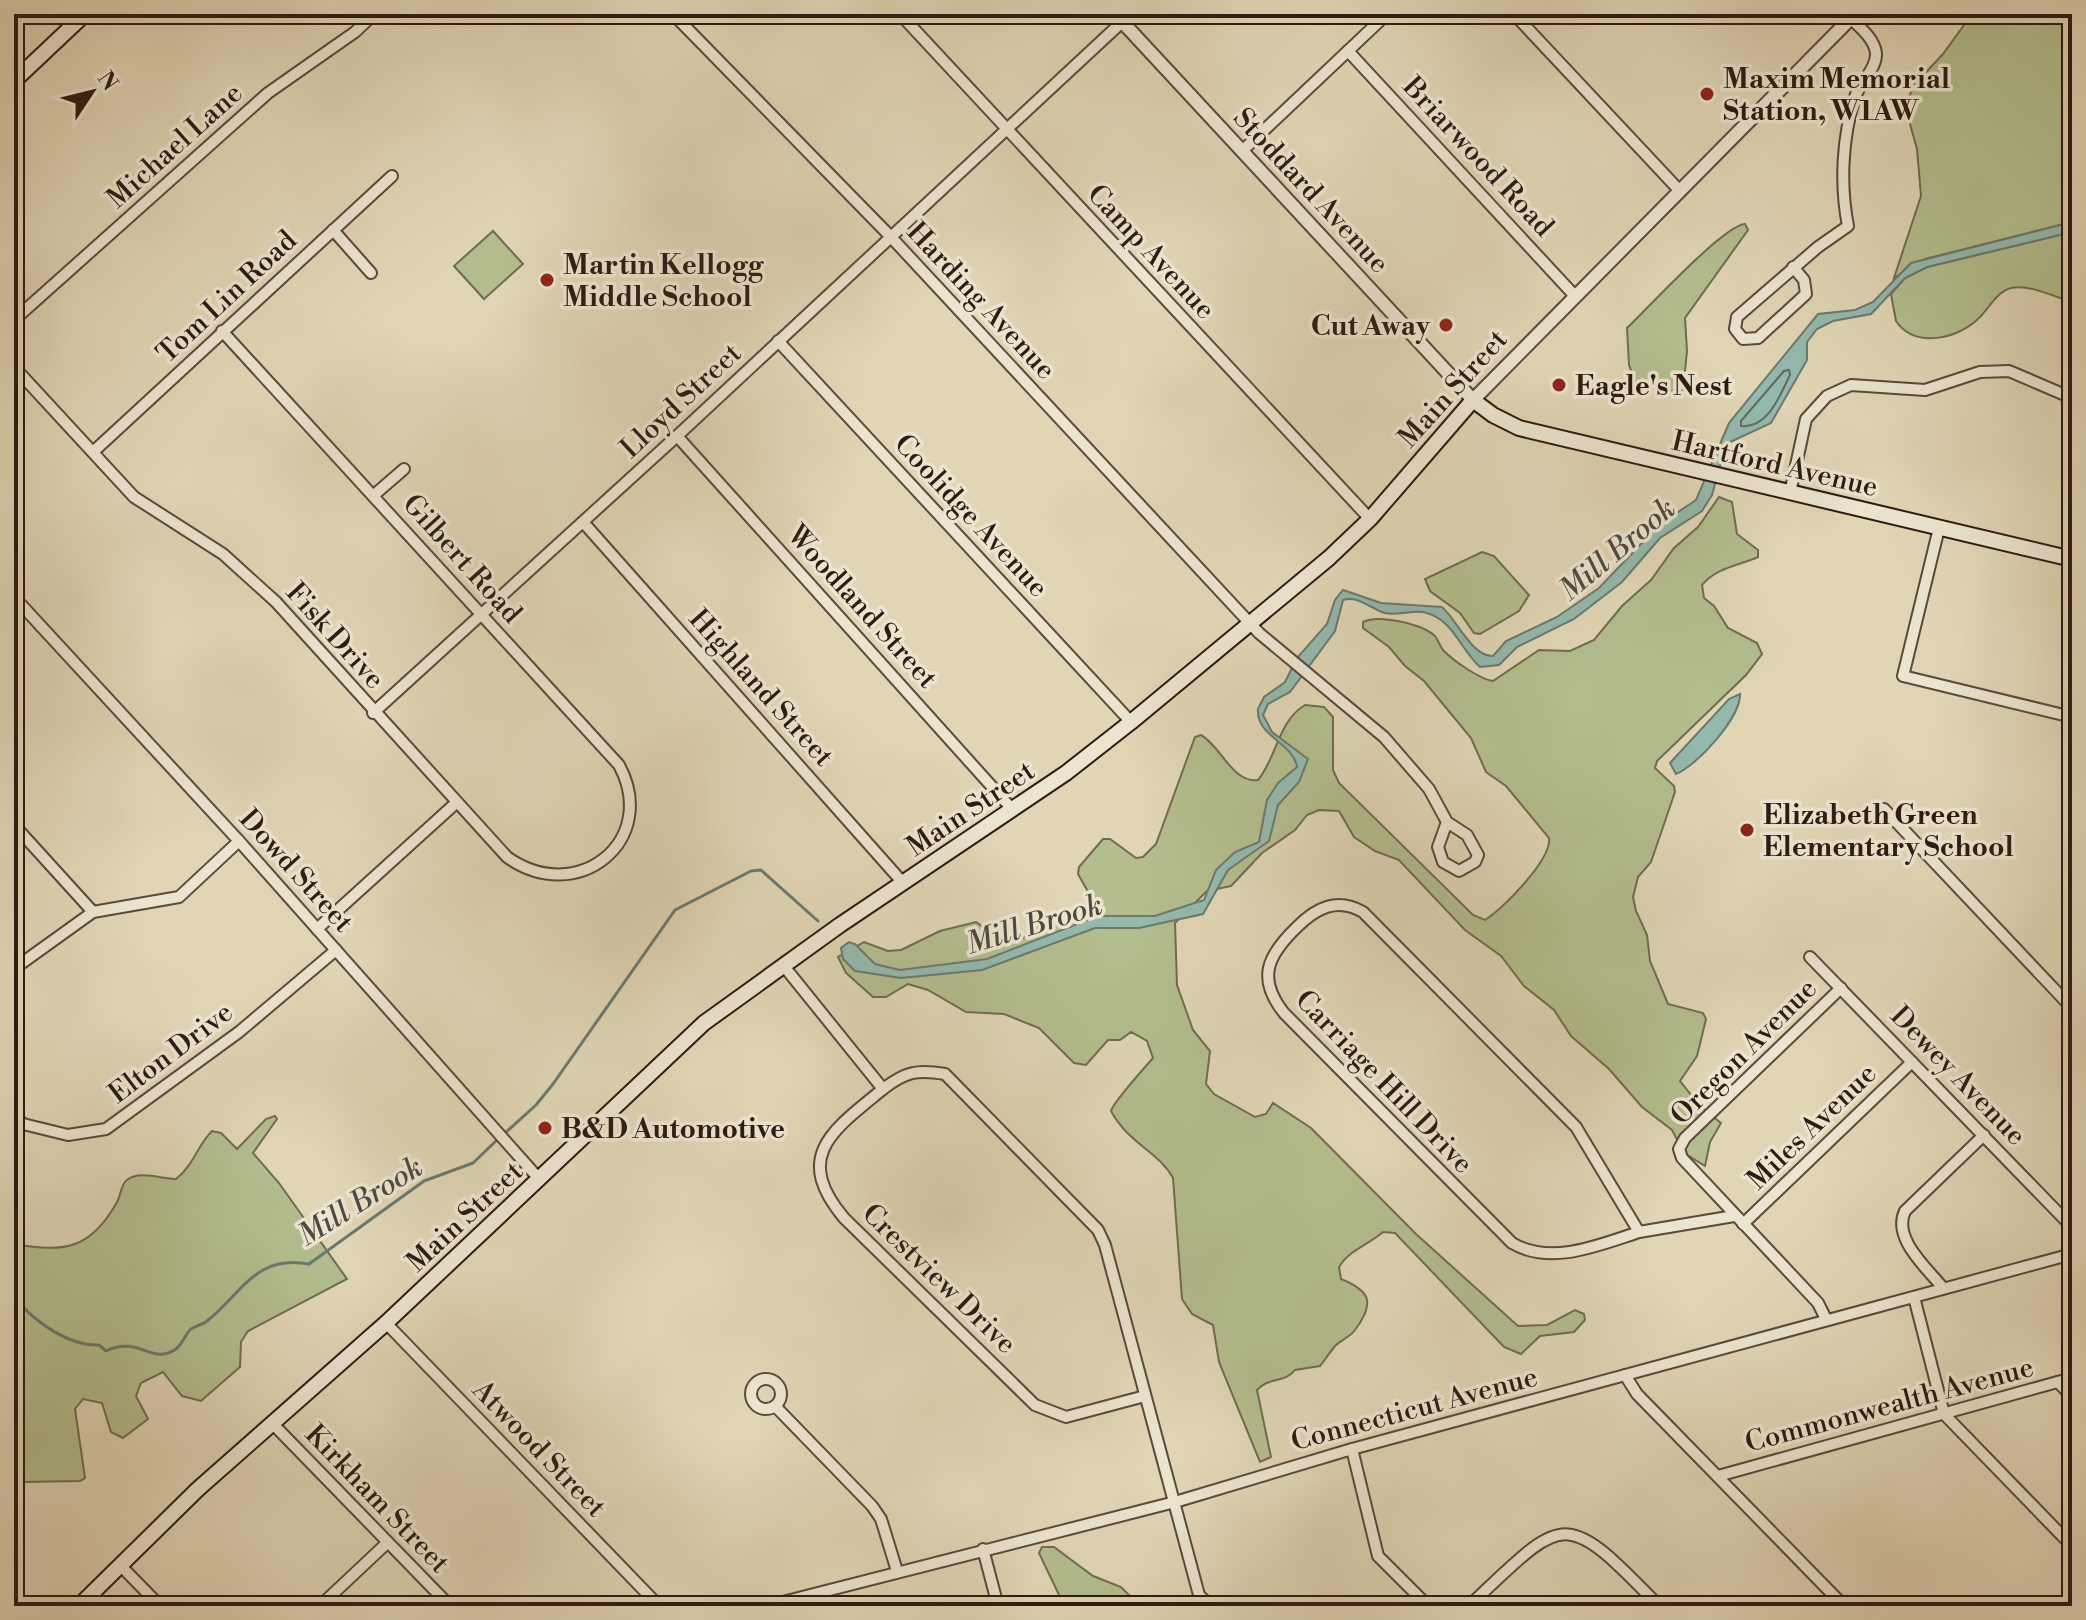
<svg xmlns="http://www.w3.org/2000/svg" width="2086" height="1620" font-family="'Libre Bodoni',serif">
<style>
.green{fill:#b3bd8d;stroke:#706c50;stroke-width:2}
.water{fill:#94b9ad;stroke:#6b796f;stroke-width:2}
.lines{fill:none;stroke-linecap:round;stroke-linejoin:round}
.shore{stroke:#616a60;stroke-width:2}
.stream{stroke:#6b796f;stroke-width:3}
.minor-casing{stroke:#5a493c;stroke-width:14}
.tertiary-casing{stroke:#5a493c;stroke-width:16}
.secondary-casing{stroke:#2e1a13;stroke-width:18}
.minor{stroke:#ebe4cf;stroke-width:10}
.tertiary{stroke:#ebe4cf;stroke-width:12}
.secondary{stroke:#ebe4cf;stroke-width:14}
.poi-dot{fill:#8f2418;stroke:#ebe4cf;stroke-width:3}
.labels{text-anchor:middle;stroke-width:7;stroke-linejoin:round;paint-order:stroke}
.poi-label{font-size:28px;font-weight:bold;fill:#2e1a13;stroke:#ebe4cf;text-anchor:start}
.street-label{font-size:28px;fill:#2e1a13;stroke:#ebe4cf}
.water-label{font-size:30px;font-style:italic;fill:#4d4a41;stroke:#ebe4cf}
</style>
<rect width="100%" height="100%" fill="#e0d5b5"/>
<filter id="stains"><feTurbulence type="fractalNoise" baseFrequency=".0025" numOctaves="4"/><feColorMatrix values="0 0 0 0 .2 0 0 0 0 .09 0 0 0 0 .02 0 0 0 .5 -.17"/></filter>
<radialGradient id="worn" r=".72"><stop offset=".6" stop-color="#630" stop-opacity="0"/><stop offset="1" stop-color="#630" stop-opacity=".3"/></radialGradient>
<g class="green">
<polygon points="1972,14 2063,14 2072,23 2072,222 1925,259 1894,278 1921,196 1917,149 1908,117 1909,97 1914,85 1943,54"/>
<path d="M1745,224L1748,230L1685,318L1687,351L1683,390L1677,394L1655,383H1636L1629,365L1627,328C1648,308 1724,225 1745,224Z"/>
<polygon points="493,231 523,264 484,299 454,266"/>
<path d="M2072,232V302C2054,297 2030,284 2011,288C1996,292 1989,309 1979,318C1958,339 1915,349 1896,321L1891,294L1905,278L1927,267Z"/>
<path d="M1719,497L1732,502L1737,534L1758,550V557C1738,566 1717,567 1702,585L1704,598L1714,606L1728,628L1757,643L1762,654L1746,675L1657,761L1655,768L1674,786L1675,792L1651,862L1638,877L1633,897L1636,911L1647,935L1650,961L1668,1004L1703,1013L1706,1019L1697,1056L1680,1081L1700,1106L1721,1123L1710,1142L1705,1166L1684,1153L1672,1130L1642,1107L1609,1069L1571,1036L1554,1010L1524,986L1501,956L1465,930L1399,860L1375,851L1354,837L1339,811L1319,810L1307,815L1295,830L1262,853L1231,886L1207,891L1175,923L1177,985L1193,1030L1210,1051L1206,1084L1214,1094L1255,1117L1266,1114L1273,1103L1311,1128L1416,1234L1518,1326L1547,1325L1575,1310L1584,1314L1585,1320L1574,1332L1540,1336L1521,1354L1504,1347L1395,1233L1383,1232C1368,1245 1349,1250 1339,1267L1341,1279C1371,1291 1375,1303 1355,1330C1350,1337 1341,1340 1335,1346C1330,1352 1325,1360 1320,1366L1295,1370C1285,1383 1268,1377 1257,1390L1271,1457L1260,1462L1219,1362L1213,1325L1192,1314L1182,1299L1173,1178C1160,1153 1128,1143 1111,1111C1113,1103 1145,1067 1153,1058L1147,1041L1131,1032L1120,1040H1108L1086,1065L1074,1063L1039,1028L1004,1014L966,1012L928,990L908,984L886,997H873L846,973L838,957L864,942L888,951L901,950L940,931L976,922L998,937L1023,938L1048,920L1084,907L1091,897L1078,874L1079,867L1103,839H1110L1136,858L1143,857L1156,844L1195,737L1201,735C1221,746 1232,783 1258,780C1277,757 1278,721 1305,705L1324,707L1333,717V770L1339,783L1473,915L1485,920C1503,909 1552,859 1549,838L1506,786L1486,772L1471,738L1424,681L1405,666L1389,647L1363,628V622C1379,614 1422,624 1435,636C1439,641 1440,648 1445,652C1454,661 1481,680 1493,681L1539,650L1570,651L1594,640L1622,606L1651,580L1674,548L1698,527Z"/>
<polygon points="1482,552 1494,556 1529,595 1519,611 1480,634 1474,633 1460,613 1430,591 1425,579"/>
<path d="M275,1116L277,1119L253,1153L279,1183L347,1279L248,1331L241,1342L240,1367L201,1401L182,1396L163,1372L141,1383L136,1396L148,1419L123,1438L111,1432L102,1403L83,1399L75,1409L85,1478L80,1481L24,1482L14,1457V1244C65,1253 91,1249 117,1202C121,1195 121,1184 127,1180C140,1170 161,1179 176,1179C193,1166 197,1146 212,1131L221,1133L237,1149L266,1119Z"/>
<polygon points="1042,1547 1054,1547 1093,1576 1121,1587 1140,1606 1072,1606 1059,1595 1039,1553"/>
</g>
<g class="water">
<path d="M2072,222V232L1927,267L1905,278L1871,314L1833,321L1817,329L1807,342V360L1771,423L1726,444L1712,495L1702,511L1660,538L1622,582L1574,619L1517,647L1499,665L1480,667C1459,648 1453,618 1423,612C1411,610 1397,616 1385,613C1371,609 1358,595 1343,600L1335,631L1290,692L1268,704L1263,715L1272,732L1308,759L1299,782L1278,805L1269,841L1228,870L1203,914L1139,928H1095L982,970L901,978L855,971L843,959L841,948L849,942L855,944L875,964L900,970L987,959L1098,916H1155L1204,900L1216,870L1235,852L1259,842L1267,800L1278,783L1297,767C1293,742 1256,737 1258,709L1264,697L1285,682L1297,658L1327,624L1335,600L1343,590L1381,603L1442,607C1457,620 1472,657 1493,656L1506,641L1557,617L1599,588L1660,524L1696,500L1729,423L1818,314L1855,310L1873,302L1911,263Z"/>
<path d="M1740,694C1741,717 1697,766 1676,774L1670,763L1729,699Z"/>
</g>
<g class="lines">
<path class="shore" d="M1784,371L1789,370L1790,375C1780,395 1768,429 1741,426V421Z"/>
<g class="stream">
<polyline points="504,1134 536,1105 553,1084 675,910 751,871 761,870 818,921"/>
<path d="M14,1305H21C40,1325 70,1346 99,1345L106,1351C140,1335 151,1366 176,1349C182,1344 185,1335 191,1329C195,1326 202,1325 207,1321C242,1293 256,1254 309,1264L424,1181L473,1163L498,1139"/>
</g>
<g class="minor-casing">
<g id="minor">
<polyline points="673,14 890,236 1259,633 1384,737 1429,789 1447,822 1438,847 1443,862 1459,871 1475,862 1478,855 1467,835 1447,822"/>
<polyline points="900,14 1370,519"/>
<polyline points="1514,14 1679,190"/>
<polyline points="1348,51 1574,295"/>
<polyline points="1242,151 1387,14"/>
<polyline points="333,230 371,273"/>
<path d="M1793,267L1804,280L1806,294L1758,338L1743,339L1735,329L1737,317L1818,247L1848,226C1840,185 1842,138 1855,97C1860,83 1877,68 1876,53C1874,37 1857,25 1846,14"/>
<polyline points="14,320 268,93 355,32 374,14"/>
<polyline points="778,341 1131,722"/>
<path d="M14,367L134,497L223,554L276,602L507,857C577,907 660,841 619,765L222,331"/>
<polyline points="677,436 1012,809"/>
<polyline points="93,452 392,176"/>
<polyline points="1790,493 1806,419 1827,396 1851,385 1925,390 1980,372 2009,371 2072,398"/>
<polyline points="374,495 404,469"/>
<polyline points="583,522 904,884"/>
<polyline points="1939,528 1903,676 2072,717"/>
<polyline points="14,597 239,841 540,1180"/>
<polyline points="373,713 677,436 1122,22"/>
<polyline points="1884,809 2072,1008"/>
<polyline points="14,825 93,912"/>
<polyline points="317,929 456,803"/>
<polyline points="1810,957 2072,1227"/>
<polyline points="22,963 93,912 179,897 239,841"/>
<path d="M783,965L883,1089C905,1072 917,1069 945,1074L1098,1230L1105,1245L1199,1595L1210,1606"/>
<path d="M883,1089C833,1130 792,1156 844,1218L1035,1405L1066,1417L1145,1396"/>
<polyline points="14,1115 23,1124 68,1135 106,1129 239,1032 336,950"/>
<polyline points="1743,1224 1912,1062"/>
<path d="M1639,1232C1599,1245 1551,1266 1512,1243L1284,1013C1256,978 1268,955 1297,927C1316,908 1337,897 1363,912L1576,1127L1639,1232L1734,1216"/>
<path d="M1943,1288C1926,1267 1892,1238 1905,1211L1984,1135"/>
<polyline points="1914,1297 1944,1414 2072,1546"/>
<polyline points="1826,1319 1818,1303 1682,1158 1679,1149 1685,1138 1841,988"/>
<polyline points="386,1323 659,1606"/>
<polyline points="1625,1375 1637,1394 1844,1606"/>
<circle cx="766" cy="1394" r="15"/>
<polyline points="2058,1382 2072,1397"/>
<polyline points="775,1406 872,1506 881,1519 897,1571"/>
<polyline points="272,1423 450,1606"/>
<polyline points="1352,1449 1378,1556 1428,1606"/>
<polyline points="1718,1476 2072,1378"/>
<polyline points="983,1549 998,1606"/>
<polyline points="121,1566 160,1606"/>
<polyline points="320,1606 387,1543"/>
<polyline points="767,1606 1175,1502 1352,1449 2072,1254"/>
<path d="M1469,1606C1566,1514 1563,1507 1659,1606"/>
<polyline points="2069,1606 2072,1603"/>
</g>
</g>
<g class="tertiary-casing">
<polyline id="tertiary" points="1115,14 1473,400 1855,14"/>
</g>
<g class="secondary-casing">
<g id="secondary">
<polyline points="14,81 85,14"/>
<polyline points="79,1606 198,1489 386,1323 704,1023 840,925 1066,773 1131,722 1329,558 1370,519 1473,400 1493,415 1519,428 2072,559"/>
</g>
</g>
<use href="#minor" class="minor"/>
<use href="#tertiary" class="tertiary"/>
<use href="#secondary" class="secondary"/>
</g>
<g class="poi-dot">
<circle cx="1707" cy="94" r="8"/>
<circle cx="547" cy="280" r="8"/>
<circle cx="1446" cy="325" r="8"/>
<circle cx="1559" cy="385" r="8"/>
<circle cx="1747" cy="830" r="8"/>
<circle cx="545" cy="1128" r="8"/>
</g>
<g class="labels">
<g class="poi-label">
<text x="1723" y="88">Maxim Memorial<tspan x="1723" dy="32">Station, W1AW</tspan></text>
<text x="563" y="274">Martin Kellogg<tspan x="563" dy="32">Middle School</tspan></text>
<text x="1430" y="335" text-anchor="end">Cut Away</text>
<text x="1575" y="395">Eagle's Nest</text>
<text x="1763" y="824">Elizabeth Green<tspan x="1763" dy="32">Elementary School</tspan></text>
<text x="561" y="1138">B&amp;D Automotive</text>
</g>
<g class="street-label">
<text transform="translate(174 145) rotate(-42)" y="10">Michael Lane</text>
<text transform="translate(1479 156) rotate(47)" y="10">Briarwood Road</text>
<text transform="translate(1312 190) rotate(47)" y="10">Stoddard Avenue</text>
<text transform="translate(1152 251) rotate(47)" y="10">Camp Avenue</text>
<text transform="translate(226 296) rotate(-43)" y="10">Tom Lin Road</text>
<text transform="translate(982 300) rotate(47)" y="10">Harding Avenue</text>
<text transform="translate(1452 388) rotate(-48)" y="10">Main Street</text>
<text transform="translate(680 400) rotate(-43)" y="10">Lloyd Street</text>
<text transform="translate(1775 463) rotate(13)" y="10">Hartford Avenue</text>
<text transform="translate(972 515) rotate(47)" y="10">Coolidge Avenue</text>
<text transform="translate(463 558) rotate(48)" y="10">Gilbert Road</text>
<text transform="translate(863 606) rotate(48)" y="10">Woodland Street</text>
<text transform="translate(336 635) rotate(48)" y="10">Fisk Drive</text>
<text transform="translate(762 687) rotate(48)" y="10">Highland Street</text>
<text transform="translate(970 808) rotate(-34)" y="10">Main Street</text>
<text transform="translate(297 870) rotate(48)" y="10">Dowd Street</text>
<text transform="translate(1743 1051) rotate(-45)" y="10">Oregon Avenue</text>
<text transform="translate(170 1052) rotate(-37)" y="10">Elton Drive</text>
<text transform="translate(1959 1075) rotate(46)" y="10">Dewey Avenue</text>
<text transform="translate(1385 1081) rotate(46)" y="10">Carriage Hill Drive</text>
<text transform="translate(1811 1126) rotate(-44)" y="10">Miles Avenue</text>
<text transform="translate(464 1216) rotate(-43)" y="10">Main Street</text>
<text transform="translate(940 1278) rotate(44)" y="10">Crestview Drive</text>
<text transform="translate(1889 1404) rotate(-15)" y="10">Commonwealth Avenue</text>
<text transform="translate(1414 1408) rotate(-15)" y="10">Connecticut Avenue</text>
<text transform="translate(540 1448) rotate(46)" y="10">Atwood Street</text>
<text transform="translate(378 1498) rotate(46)" y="10">Kirkham Street</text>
</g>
<g class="water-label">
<text transform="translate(1617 549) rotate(-40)" y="10">Mill Brook</text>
<text transform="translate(1034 924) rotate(-17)" y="10">Mill Brook</text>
<text transform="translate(360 1201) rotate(-32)" y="10">Mill Brook</text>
</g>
</g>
<rect width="2086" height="1620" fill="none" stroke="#e0d5b5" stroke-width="48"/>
<rect x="16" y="16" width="2054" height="1588" fill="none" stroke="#2e1a13" stroke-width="4"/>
<rect x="24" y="24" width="2038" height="1572" fill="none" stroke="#2e1a13" stroke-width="2"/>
<g transform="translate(92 92) rotate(55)" stroke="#ebe4cf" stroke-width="6" paint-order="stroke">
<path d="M0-6L14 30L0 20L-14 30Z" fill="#2e1a13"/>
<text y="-12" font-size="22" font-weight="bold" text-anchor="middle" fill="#2e1a13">N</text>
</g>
<rect width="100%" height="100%" filter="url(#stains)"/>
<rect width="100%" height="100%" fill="url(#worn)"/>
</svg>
